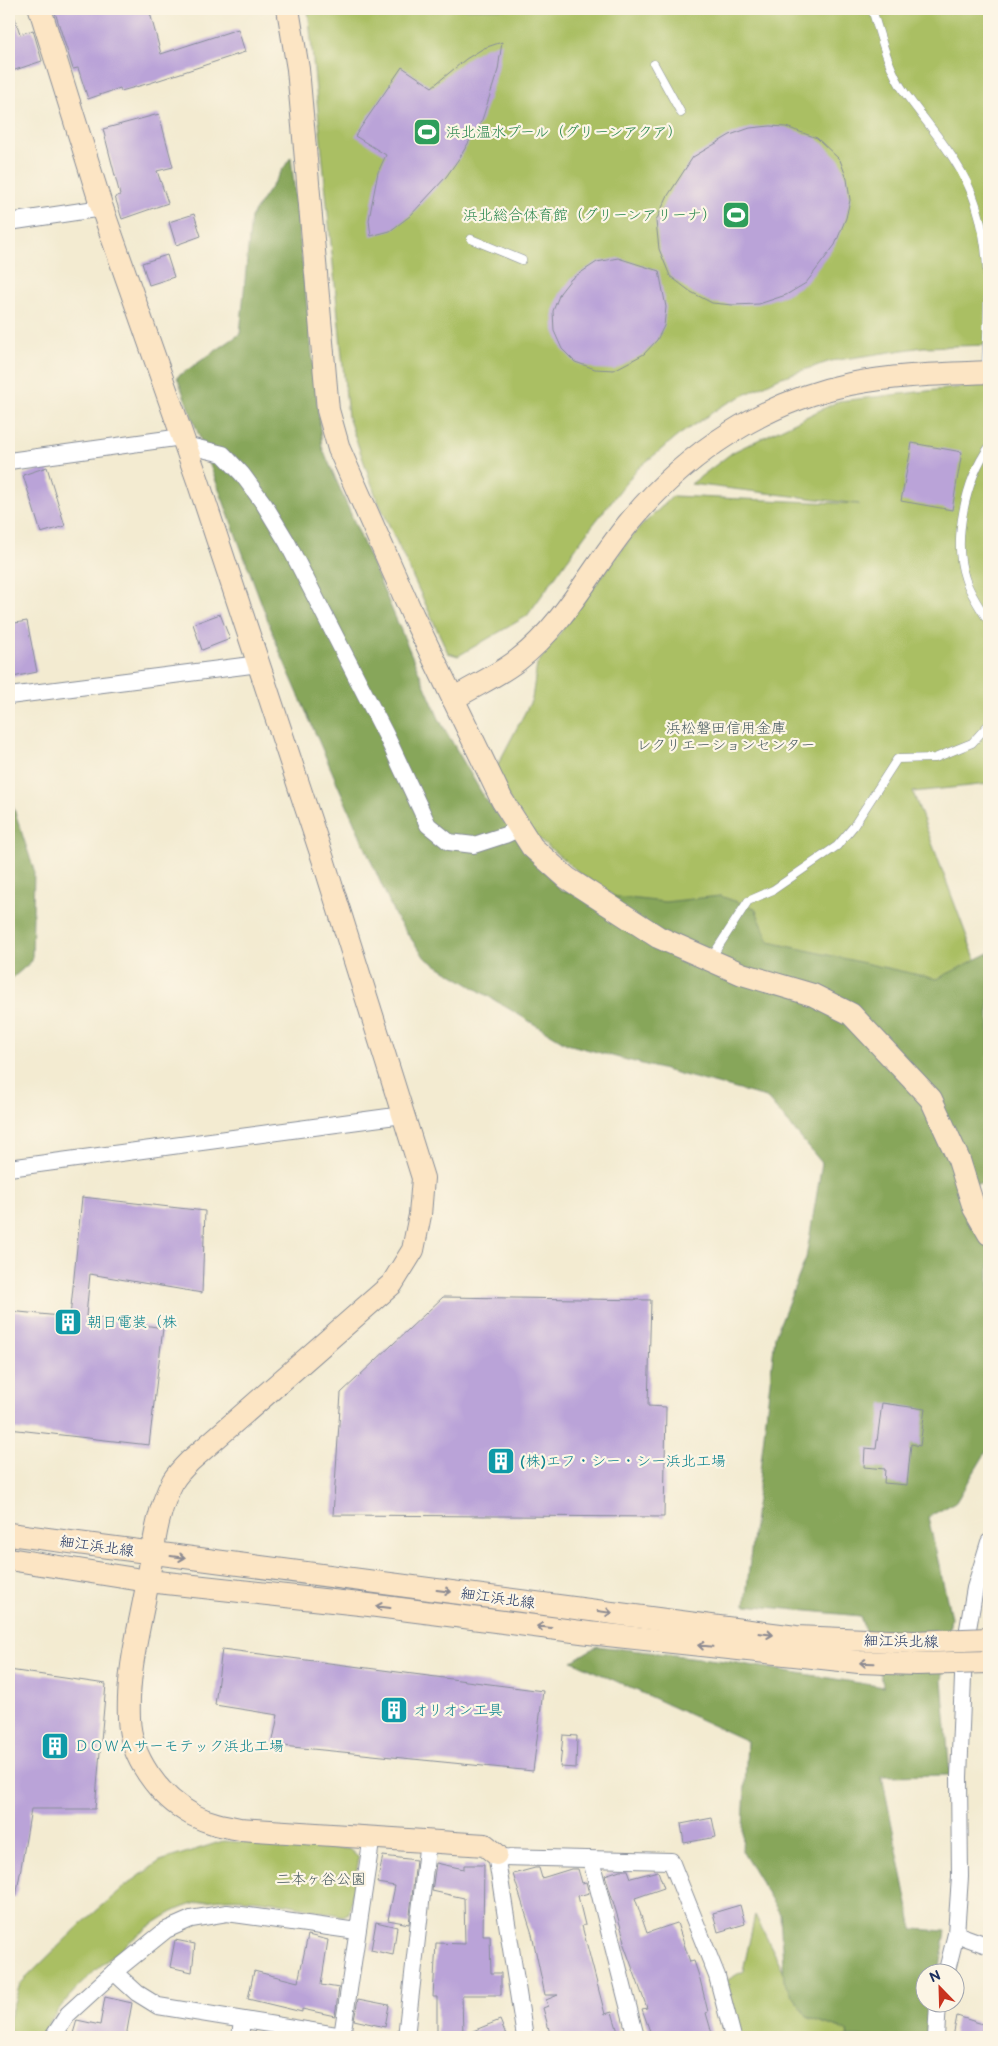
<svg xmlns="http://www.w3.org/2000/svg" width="998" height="2046" font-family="'Balsamiq Sans','Klee One',sans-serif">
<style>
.green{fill:#aabf64;stroke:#627761}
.forest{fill:#87a65a;stroke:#516a5c}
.building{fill:#baa3d8}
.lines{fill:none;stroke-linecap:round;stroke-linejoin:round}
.lane-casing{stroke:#878d98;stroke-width:9}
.street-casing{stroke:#878d98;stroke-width:18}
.secondary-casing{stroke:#878d98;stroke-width:24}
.lane{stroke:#fff;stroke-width:8}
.street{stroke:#fff;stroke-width:16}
.secondary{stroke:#fce5c4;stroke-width:22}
.secondary-bridge-casing{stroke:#878d98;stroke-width:24;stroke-linecap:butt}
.secondary-bridge{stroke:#fce5c4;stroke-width:22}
.oneway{stroke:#8c8a91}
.labels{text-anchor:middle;stroke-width:4.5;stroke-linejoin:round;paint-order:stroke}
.leisure-label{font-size:15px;fill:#27864d;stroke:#fcf5e5;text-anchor:start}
.park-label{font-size:15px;fill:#465a60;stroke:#fcf5e5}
.culture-label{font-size:15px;fill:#0d838f;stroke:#fcf5e5;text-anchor:start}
.street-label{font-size:15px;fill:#1b2f5e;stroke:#fcf5e5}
</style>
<rect width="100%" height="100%" fill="#fcf5e5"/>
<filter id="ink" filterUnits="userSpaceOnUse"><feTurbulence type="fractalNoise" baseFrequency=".02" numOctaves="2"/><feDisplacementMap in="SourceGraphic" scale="10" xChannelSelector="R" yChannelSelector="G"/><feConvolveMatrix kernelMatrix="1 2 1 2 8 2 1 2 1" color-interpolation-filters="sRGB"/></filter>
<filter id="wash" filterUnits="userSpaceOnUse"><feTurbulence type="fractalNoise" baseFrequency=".0096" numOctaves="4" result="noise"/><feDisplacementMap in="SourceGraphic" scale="20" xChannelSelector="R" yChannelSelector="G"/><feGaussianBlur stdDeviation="1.12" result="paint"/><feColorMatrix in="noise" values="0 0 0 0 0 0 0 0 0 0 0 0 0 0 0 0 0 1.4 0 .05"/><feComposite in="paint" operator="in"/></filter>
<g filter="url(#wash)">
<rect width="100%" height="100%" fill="#f3ebd1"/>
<g class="green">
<polygon points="308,9 989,9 989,345 923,347 831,361 779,378 722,406 679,435 636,470 585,535 527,616 458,656 448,653 377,499 348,417"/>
<polygon points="989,384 989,784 913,792 989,996 665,930 581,874 539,839 511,803 496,768 532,699 537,664 635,532 673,496 859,504 691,484 733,452 839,401"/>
<path d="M223,1841L349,1849L359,1858L349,1913L343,1916C285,1904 217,1883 162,1918C142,1930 124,1947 105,1962C83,1981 53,2010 42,2037H9V2018L20,1984L79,1926L124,1887L160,1861Z"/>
<polygon points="755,1915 807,2017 847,2031 848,2037 739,2037 724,1982 743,1971"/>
</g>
<g class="forest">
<polygon points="291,157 322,447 440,721 484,797 561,891 665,902 720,896 755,908 769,942 937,979 989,953 989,1182 974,1184 989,1251 989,1447 956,1502 928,1517 951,1617 942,1681 950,1775 882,1776 913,1929 946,1931 939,1973 926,1974 926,2004 935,2004 931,2037 848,2037 847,2031 807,2017 784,1981 780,1914 742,1851 747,1741 572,1661 597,1646 725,1661 884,1687 860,1616 745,1605 775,1336 806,1258 822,1163 766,1097 567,1044 425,958 396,918 279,650 177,377 240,334 251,217"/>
<polygon points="13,806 34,870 32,961 9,981 9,807"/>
</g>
<g id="blocks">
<g class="building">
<polygon points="9,9 12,9 20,34 33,30 42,61 9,72"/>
<polygon points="54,9 149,9 161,54 238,29 245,52 150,83 121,91 120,88 88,99 78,68 73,69"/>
<polygon points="502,42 498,70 482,120 460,157 446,177 410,216 390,231 371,236 369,220 372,203 378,172 386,155 355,136 402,67 432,87 466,59 484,48"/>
<polygon points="159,114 173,167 157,171 168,203 122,219 115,197 120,195 103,129"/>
<polygon points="770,126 786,127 817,138 840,160 847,179 850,200 846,218 835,245 806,283 786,295 759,304 733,305 712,303 691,292 670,276 659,249 656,221 667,197 693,157 730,135 750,128"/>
<polygon points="194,214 201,236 176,245 169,222"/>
<polygon points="167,255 174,277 149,285 142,263"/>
<polygon points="618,258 659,271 666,307 664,326 657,340 644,354 614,370 595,369 575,362 562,349 554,331 553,311 560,293 571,279 597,262"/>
<polygon points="912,443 962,452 952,510 901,501"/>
<polygon points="47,467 65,526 41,533 23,475"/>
<polygon points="220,614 230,639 202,650 193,624"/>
<polygon points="27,621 37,672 13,677 9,656 9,624"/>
<polygon points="82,1197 205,1211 202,1293 90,1274 86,1316 163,1328 149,1445 9,1429 9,1311 70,1317"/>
<polygon points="443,1297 651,1300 648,1406 666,1407 664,1517 333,1515 341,1393"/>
<polygon points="882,1403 925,1409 920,1446 911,1444 907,1485 884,1483 885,1469 864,1467 865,1448 876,1449"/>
<polygon points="222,1649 543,1691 533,1771 272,1745 278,1715 215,1705"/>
<polygon points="9,1670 106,1684 95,1809 31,1809 16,1897 9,1896"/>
<polygon points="563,1735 577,1736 576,1768 560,1767"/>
<polygon points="712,1818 716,1837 684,1843 681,1824"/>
<polygon points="383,1856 416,1860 409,1924 388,1920 395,1886 377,1883"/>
<polygon points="436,1863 464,1869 464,1865 484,1865 483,1936 490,1936 491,1973 501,1973 501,1995 462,1995 463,2035 500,2020 507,2037 437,2037 437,1997 433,1997 436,1943 465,1944 464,1898 432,1891"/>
<polygon points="535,1868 539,1868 542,1878 571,1869 578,1869 582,1883 586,1882 589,1893 578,1896 585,1925 582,1926 605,2014 612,2012 618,2032 599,2037 551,2037 543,2008 548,2006 546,2000 558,1995 545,1995 532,1934 513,1874"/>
<polygon points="620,1870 628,1870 631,1878 658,1871 664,1888 635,1898 647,1933 677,1923 690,1962 694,1961 700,1979 708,2012 706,2013 713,2037 652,2037 642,2009 647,2008 623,1942 625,1941 605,1875"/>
<polygon points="740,1905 745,1924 718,1932 713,1913"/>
<polygon points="376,1922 397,1927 393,1955 371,1950"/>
<polygon points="308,1935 328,1940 321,1985 339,1988 335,2016 302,2009 302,2012 248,1999 254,1971 298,1982"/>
<polygon points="175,1940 195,1944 192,1972 170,1967"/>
<polygon points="105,1997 132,2003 127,2031 128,2037 72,2037 77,2020 100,2025"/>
<polygon points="358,1999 389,2005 385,2027 354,2020"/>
<polygon points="957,2016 989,2026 989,2037 953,2037"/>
</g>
</g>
</g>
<g filter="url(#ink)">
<use href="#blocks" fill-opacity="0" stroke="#878d98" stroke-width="1"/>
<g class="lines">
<g class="lane-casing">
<g id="lane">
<path d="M872,9C881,38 888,68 905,93C930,128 963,163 976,205C993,258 987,316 986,371"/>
<polyline points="654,64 681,113"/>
<polyline points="471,239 522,260"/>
<path d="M989,447C966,479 952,540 965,578C970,594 980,608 989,622"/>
<polyline points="711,958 748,901 773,890 837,846 853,827 897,759 935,758 972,743 989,724"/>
</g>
</g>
<g class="street-casing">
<g id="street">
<polyline points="9,222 102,208"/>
<polyline points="185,445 223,454 242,474 264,504 287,542 386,735 428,825 449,842 474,845 505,835 520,828"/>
<polyline points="9,461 182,437"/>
<polyline points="9,696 259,664"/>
<polyline points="9,1168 403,1115"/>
<polyline points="496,1854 525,2037"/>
<polyline points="498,1857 671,1861 717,1976 733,2037"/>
<polyline points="591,1860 636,2037"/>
<polyline points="956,1934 989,1946"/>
<polyline points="114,1972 137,1993 158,2006 349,2037"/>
<polyline points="946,1974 956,1934 960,1877 959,1777 964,1652 975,1588 989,1542"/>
<polyline points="342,2036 372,1836"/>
<polyline points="53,2037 68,2014 114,1972 166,1930 191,1919 227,1913 357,1931"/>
<polyline points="240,2037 242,2021"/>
<polyline points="406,2037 428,1840"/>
<polyline points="936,2037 938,2004"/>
</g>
</g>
<g class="secondary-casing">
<g id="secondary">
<path d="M40,9L102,208L198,481L323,859L423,1178L420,1215L413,1250L392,1284L190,1461C184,1467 177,1474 173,1481C155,1515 153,1554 146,1591C138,1633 127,1675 129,1718C130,1757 159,1797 193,1815C208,1823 223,1826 240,1829L485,1845L496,1854"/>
<polyline points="288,9 298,69 328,410 339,449 413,616 502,800 532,847 567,878 658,937 742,974 813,995 851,1014 931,1099 959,1160 974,1208 989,1234"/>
<path d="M453,699C474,686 499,675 518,660C566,623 594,564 632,519C688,452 764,402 850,384C895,375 943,374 989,372"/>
<polyline points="9,1534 796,1637 913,1642"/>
<polyline points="9,1559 148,1581 369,1605 589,1633 859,1662 916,1664"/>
</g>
</g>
<use href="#lane" class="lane"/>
<use href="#street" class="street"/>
<use href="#secondary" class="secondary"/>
<g class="secondary-bridge-casing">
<g id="secondary-bridge">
<polyline points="913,1642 989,1639"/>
<polyline points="916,1664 989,1662"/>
</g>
</g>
<use href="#secondary-bridge" class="secondary-bridge"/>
</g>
<defs><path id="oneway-shaft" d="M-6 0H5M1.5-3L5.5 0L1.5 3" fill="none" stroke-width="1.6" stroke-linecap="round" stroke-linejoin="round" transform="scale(1.25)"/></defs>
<g class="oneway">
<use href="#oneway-shaft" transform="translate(178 1557) rotate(7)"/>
<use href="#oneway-shaft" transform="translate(444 1591) rotate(7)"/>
<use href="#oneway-shaft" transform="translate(383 1607) rotate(-173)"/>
<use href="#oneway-shaft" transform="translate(605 1612) rotate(8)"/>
<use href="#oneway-shaft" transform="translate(544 1627) rotate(-173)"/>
<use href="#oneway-shaft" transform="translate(766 1634) rotate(7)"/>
<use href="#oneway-shaft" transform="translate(705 1646) rotate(-174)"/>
<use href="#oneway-shaft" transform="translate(867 1663) rotate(-178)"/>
</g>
</g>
<defs>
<g id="stadium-square" transform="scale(1.4375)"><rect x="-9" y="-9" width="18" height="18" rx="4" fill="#2e9e5b" stroke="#fcf5e5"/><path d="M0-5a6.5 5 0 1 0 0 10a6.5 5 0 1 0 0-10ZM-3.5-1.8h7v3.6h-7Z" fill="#fff"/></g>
<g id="building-square" transform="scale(1.4375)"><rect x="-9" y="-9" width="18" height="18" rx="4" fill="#0f9aa8" stroke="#fcf5e5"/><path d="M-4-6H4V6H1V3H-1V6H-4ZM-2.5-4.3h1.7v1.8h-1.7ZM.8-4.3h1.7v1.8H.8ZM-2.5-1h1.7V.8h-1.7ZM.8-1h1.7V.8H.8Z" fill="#fff"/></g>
</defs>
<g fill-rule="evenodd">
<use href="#stadium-square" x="427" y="132"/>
<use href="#stadium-square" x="736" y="215"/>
<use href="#building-square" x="68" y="1322"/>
<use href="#building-square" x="501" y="1461"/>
<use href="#building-square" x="394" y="1710"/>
<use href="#building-square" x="55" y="1746"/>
</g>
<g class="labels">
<g class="leisure-label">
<text x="446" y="137">浜北温水プール（グリーンアクア）</text>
<text x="717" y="220" text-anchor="end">浜北総合体育館（グリーンアリーナ）</text>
</g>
<g class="park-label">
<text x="726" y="733">浜松磐田信用金庫<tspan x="726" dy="17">レクリエーションセンター</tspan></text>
<text x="321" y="1884">二本ヶ谷公園</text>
</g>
<g class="culture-label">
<text x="87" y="1327">朝日電装（株</text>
<text x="520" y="1466">(株)エフ・シー・シー浜北工場</text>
<text x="413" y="1715">オリオン工具</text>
<text x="74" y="1751">ＤＯＷＡサーモテック浜北工場</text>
</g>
<g class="street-label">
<text transform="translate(97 1546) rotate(8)" y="5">細江浜北線</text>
<text transform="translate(498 1598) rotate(8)" y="5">細江浜北線</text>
<text transform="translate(901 1641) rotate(1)" y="5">細江浜北線</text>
</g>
</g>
<rect width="998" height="2046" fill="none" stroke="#fcf5e5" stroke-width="30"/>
<g transform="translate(940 1988) rotate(337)"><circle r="24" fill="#fcf5e5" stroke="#a2a6af"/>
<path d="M0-4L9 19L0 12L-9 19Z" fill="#c8321e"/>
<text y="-8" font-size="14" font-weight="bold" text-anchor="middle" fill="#1b2f5e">N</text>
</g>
</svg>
